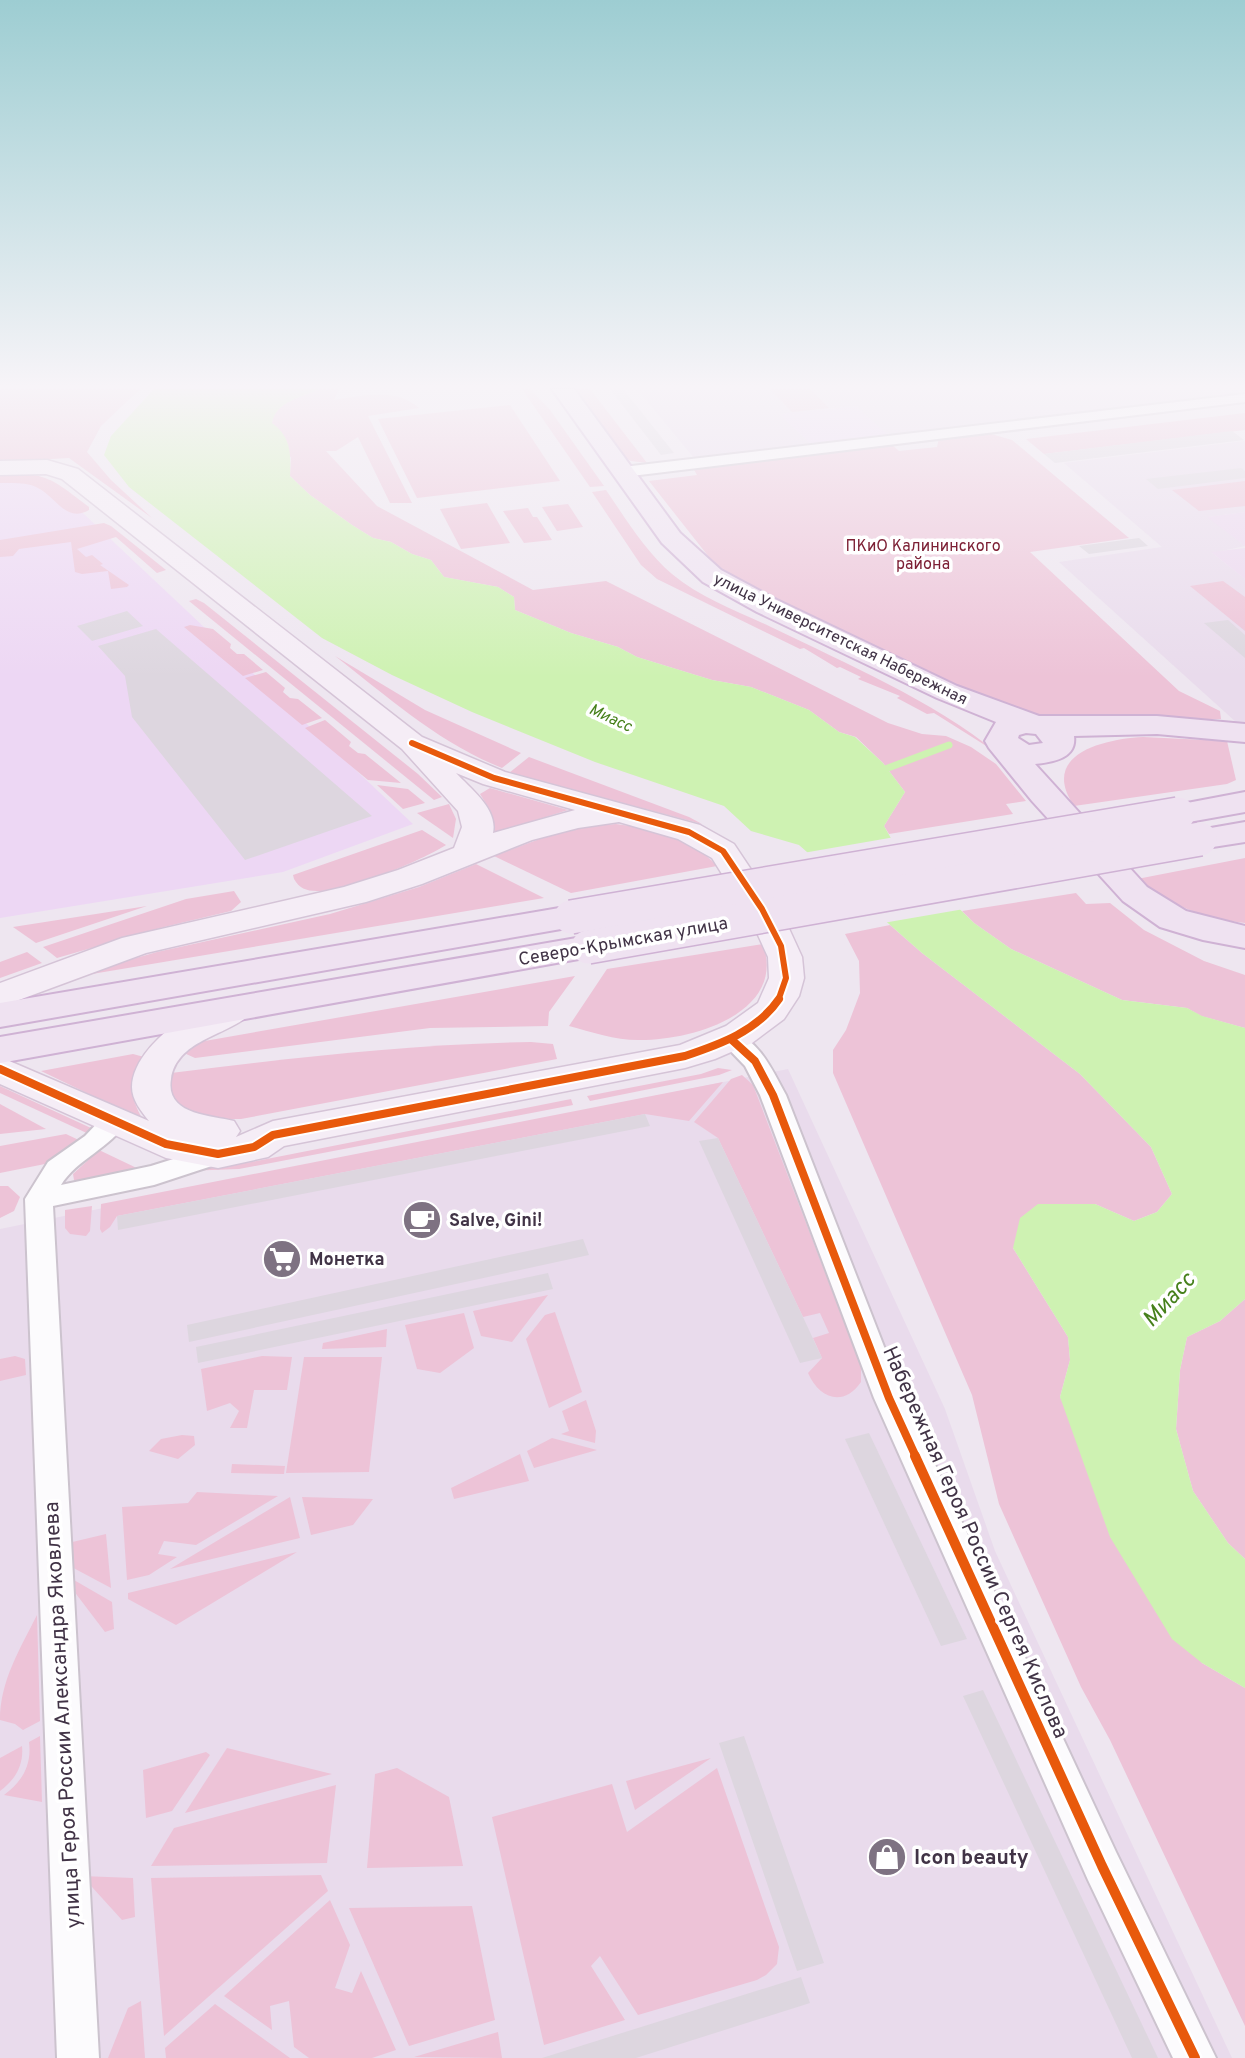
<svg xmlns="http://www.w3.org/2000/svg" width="1245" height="2058" font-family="Overpass,sans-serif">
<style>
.residential{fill:#e9dbec}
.commercial{fill:#edd7f4}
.education{fill:#ecd7ef}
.green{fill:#edc3d7}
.parking{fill:#ddd6df}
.water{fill:#cef2b2}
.pier{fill:#eee6f0}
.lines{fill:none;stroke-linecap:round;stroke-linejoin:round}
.stream{stroke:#cef2b2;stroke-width:7}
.street-casing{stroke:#ccc3ce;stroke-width:4}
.secondary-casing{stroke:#d5c4d7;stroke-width:3}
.primary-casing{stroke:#cfb2d4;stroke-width:4}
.street{fill:#fcfbfd;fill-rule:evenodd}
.secondary{fill:#f5edf6;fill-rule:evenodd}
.primary{fill:#efe2f1;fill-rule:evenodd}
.primary-bridge-casing{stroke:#cfb2d4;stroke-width:36;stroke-linecap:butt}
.primary-bridge{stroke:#efe2f1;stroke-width:33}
.cycleway-far2-casing{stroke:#fff;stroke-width:10}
.cycleway-far1-casing{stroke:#fff;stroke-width:12}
.cycleway-casing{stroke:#fff;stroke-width:15}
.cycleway-far2{stroke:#e8590c;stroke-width:6}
.cycleway-far1{stroke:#e8590c;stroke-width:8}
.cycleway{stroke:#e8590c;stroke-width:10}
.labels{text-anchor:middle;stroke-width:7;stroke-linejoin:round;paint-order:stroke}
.far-park-label{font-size:16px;fill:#7d2035;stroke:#fff}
.far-street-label{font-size:16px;fill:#413346;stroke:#fff}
.far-water-label{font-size:16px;font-style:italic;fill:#46801b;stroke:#fff}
.street-label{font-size:18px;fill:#413346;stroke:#fff}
.poi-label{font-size:18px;font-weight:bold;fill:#413346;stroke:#fff;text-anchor:start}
.near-street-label{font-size:21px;fill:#413346;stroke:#fff}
.near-poi-label{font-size:21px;font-weight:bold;fill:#413346;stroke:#fff;text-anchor:start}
.near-water-label{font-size:23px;font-style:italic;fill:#46801b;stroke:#fff}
</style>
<rect width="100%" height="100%" fill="#eee6f0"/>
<g class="residential">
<polygon points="637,389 1245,389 1245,393 888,435 856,406 832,408 779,414 811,444 694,458"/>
<polygon points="1245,441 1245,512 1208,517 1245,546 1212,553 1245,579 1245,723 1236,722 1059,562 1162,547 1064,463"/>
<polygon points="788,1069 945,1409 995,1551 1232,2058 0,2058 0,1229"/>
</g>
<g class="commercial">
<polygon points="856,406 888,435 811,444 779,414"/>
<polygon points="0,476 50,482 413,824 283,872 0,918"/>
</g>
<g class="education">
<polygon points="1245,512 1245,546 1207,517"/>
<polygon points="1245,548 1245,579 1211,552"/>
</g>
<g class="green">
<polygon points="0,389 140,389 101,426 87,452 111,480 152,518 69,458 0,462"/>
<path d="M319,389H339L334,400C363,396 394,387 419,408L368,416L412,503H390L358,437L336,451H326L377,506L533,590L606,581L888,723L922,734L946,736L971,747L996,764L1026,801L1006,804L1013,814L889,834L884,826L905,792L883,763L856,737L839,732L809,710L751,687L712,680L637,657L618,647L571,633L515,610L514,597L498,587L444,577L431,560L412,554L391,542L373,538L352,525L310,495L290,476L291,458L272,423L274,413L281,405Z"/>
<polygon points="522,389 530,389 550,410 604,486 590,487"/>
<polygon points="572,389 590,389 647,463 631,461 622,456"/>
<polygon points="770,389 810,389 829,408 792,412"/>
<polygon points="510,405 560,481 417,498 378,419"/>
<polygon points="1245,413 1245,430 1044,454 1026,439"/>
<polygon points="984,432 1012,440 1129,538 1030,552 1179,691 1220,711 1221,719 1045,719 990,702 766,596 716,566 649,481 697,475 693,468 891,444 899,451 937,447 939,438"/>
<path d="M0,472C49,474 51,478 89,507V510C66,523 57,498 38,488C28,482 12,483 0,483Z"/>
<polygon points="1245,481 1245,506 1199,511 1172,490"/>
<path d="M606,490C626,519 645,551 672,574C701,598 737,611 771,627C849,665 930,699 999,754L934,713L927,714L897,698L900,696L858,679L861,677L840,667L837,668L804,648L800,649L657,579L641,565L592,492Z"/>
<polygon points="487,503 510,543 461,549 440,509"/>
<polygon points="568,504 583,527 557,531 542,507"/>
<polygon points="528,508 533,517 537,517 552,540 524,543 503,511"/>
<polygon points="104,523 111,526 166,570 157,573 116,537 77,549 86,557 92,555 103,564 100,565 129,585 127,587 111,589 108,571 82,574 75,572 71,542 19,549 13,556 0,557 0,540"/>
<polygon points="1223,581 1245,597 1245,631 1190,586"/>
<polygon points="196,599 204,603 418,774 442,797 434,800 189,601"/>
<polygon points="190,625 213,629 231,644 230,648 237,654 244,654 263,670 243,676 184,627"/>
<path d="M335,656L425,710L521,753L502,768C439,743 388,697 335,656Z"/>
<polygon points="266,672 285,688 283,692 290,698 298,699 322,718 302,725 245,678"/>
<polygon points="325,720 351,742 349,746 358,753 365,754 401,783 368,780 305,728"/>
<path d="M1143,737L1227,741L1236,780L1227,784L1074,806C1039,754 1104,739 1143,737Z"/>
<polygon points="529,757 689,817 702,824 509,773"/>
<polygon points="377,785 408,789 425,803 403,809"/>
<polygon points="490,788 568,810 495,833 490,810 480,794"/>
<polygon points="449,804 456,819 453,838 417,813"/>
<path d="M616,824C654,829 690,837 717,866L571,893L494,856L569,828Z"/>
<path d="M422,830L446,845C421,861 346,892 317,891C306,891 299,888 294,879L293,875Z"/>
<path d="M1245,858V923C1204,918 1168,905 1137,879Z"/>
<polygon points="476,864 544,898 92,974 87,972 157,952 330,914 419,887"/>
<polygon points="234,891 241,902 231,911 164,927 57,958 43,947 186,899"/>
<polygon points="1076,893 1086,904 1110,903 1144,930 1204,961 1245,975 1245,1028 1201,1016 1187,1008 1122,1000 1011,949 974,923 962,911"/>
<polygon points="147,906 36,943 13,927"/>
<polygon points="890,925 922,953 1080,1074 1151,1147 1172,1194 1157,1212 1134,1221 1095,1204 1013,1248 1068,1337 1070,1360 1060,1397 1202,1663 1245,1688 1245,2026 1110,1740 1081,1687 999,1504 972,1395 833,1073 833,1050 846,1030 860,993 859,961 845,934"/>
<path d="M763,944C787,1014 690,1041 638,1040C615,1040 591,1032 569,1026L607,969Z"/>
<polygon points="27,952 42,963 0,978 0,962"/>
<polygon points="575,976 549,1012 548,1026 430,1028 195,1058 184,1053 199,1042"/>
<path d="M531,1042L553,1044L557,1059L241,1119H204L175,1105L169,1084L171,1073C292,1058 409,1044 531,1042Z"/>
<path d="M133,1054L144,1057C128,1084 129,1094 143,1120L41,1071Z"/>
<polygon points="718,1068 732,1070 719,1075 590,1101 587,1096 701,1074"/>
<path d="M742,1075L753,1085L861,1366V1382C843,1408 819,1398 808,1373L822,1358L813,1338L829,1333L820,1313L803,1317L718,1138L694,1122L731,1079Z"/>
<polygon points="723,1082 689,1121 645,1114 117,1216 110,1227 102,1233 100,1229 101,1204"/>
<polygon points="0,1086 91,1128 91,1135 0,1093"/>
<polygon points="571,1099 573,1105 239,1169 185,1171 202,1167 246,1163"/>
<polygon points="0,1104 46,1129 0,1134"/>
<polygon points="66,1134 83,1142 50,1163 0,1173 0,1146"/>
<polygon points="99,1150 143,1171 84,1183 74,1180 73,1174"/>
<polygon points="0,1186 8,1186 20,1197 14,1211 0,1218"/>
<polygon points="92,1206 90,1231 86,1236 70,1234 65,1228 65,1210"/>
<polygon points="548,1295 512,1342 481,1336 473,1311"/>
<polygon points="1245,1299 1245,1559 1228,1543 1193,1491 1176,1429 1180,1370 1187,1337 1220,1321"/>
<polygon points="555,1312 582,1392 549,1408 526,1339 545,1315"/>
<polygon points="464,1313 474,1348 440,1373 417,1369 405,1325"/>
<polygon points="387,1329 386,1347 322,1349 323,1343"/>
<polygon points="15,1356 25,1359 26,1375 0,1381 0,1359"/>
<polygon points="262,1356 292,1357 287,1390 254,1390 247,1428 230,1428 239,1411 230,1403 207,1411 201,1369"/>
<polygon points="304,1357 382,1357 369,1472 286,1473"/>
<polygon points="586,1400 596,1431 595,1443 561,1434 569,1431 562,1411"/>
<polygon points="182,1435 194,1436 195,1445 178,1459 149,1451 161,1439"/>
<polygon points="552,1438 597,1450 534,1468 527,1451"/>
<polygon points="520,1454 529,1481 454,1499 451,1488"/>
<polygon points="232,1464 285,1466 284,1474 231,1473"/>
<polygon points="197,1492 278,1496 196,1545 164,1541 158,1554 177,1557 149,1575 127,1580 122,1507 188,1503"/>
<polygon points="290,1497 300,1538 170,1569"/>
<polygon points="302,1497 373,1499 353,1525 311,1535"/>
<polygon points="106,1534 111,1588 66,1564 64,1544"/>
<polygon points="297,1552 176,1625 128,1599 128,1593"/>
<polygon points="67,1576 112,1602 114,1629 105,1632 67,1582"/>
<path d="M37,1615L40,1721L23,1730L15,1724L0,1720C0,1681 20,1649 37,1615Z"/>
<path d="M40,1736L42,1802L4,1795C22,1782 32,1765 29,1742Z"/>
<path d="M22,1746C24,1765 15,1780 0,1791V1758Z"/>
<polygon points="227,1748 332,1774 185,1813"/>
<polygon points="206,1752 210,1755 172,1811 146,1818 143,1770"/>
<polygon points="711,1758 635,1810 626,1781"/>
<polygon points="397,1768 449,1797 463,1866 367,1868 375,1774"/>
<polygon points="717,1768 779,1947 777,1964 766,1975 757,1980 638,2015 600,1956 591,1966 625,2020 544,2045 492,1817 612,1784 627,1832"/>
<polygon points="336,1785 327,1863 151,1866 174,1828"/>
<polygon points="321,1875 328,1891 164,2036 151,1878"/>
<polygon points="82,1876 133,1878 135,1917 122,1920"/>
<polygon points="330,1900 350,1945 335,1988 352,1993 361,1971 396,2050 372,2058 309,2058 294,2047 289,2001 270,2006 272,2030 224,1996"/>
<polygon points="472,1906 495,2020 409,2046 349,1908"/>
<polygon points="141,2001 145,2058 108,2058 128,2008"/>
<polygon points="215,2004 290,2058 166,2058 165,2048"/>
<polygon points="498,2032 502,2058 414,2057"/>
</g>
<g class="parking">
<polygon points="610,389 623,389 674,453 661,455"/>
<polygon points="1232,431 1244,440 1055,463 1044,454"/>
<polygon points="1241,468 1245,471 1245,478 1158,489 1146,479"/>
<polygon points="1139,538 1148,546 1089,554 1079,546"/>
<polygon points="127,611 143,626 92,641 77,626"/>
<polygon points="1228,620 1245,635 1245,658 1204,623"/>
<polygon points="156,629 372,816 245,860 132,717 125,676 98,646"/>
<polygon points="645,1114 650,1126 118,1230 117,1216"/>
<polygon points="718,1138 803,1317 822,1358 800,1363 699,1141"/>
<polygon points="583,1239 589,1255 189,1342 187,1325"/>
<polygon points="548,1273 553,1289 198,1363 196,1347"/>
<polygon points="869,1433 967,1639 941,1646 845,1439"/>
<polygon points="983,1690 1158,2058 1132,2058 963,1696"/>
<polygon points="744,1736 824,1963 797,1971 719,1743"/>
<polygon points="801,1977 810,2003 636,2058 542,2058"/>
</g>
<path class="water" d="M154,389H319C301,398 276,401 272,423C291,437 291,453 290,476L310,495L352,525L373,538L391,542L412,554L431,560L444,577L498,587L514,597L515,610L571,633L618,647L637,657L712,680L751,687L809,710L839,732L855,737L883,763L905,792L884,826L896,847L974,923L1011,949L1122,1000L1187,1008L1202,1016L1245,1028V1299L1220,1321L1187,1337L1180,1370L1176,1429L1193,1491L1228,1543L1245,1559V1688L1202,1663L1172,1639L1110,1537L1060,1397L1070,1360L1068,1337L1013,1248L1020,1218L1038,1204H1095L1134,1221L1157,1212L1172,1194L1151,1147L1080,1074L922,953L799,845L751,831L724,806L595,762L472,712L392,675L322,638L129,487L104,455L111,436Z"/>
<polygon class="pier" points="895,837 899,845 964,909 883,923 803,853"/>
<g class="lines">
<polyline class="stream" points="880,771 949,745"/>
<g class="street-casing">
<g id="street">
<polygon points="1245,394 1245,402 623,477 615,472 623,467"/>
<path d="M732,1032C760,1040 773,1072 786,1095L904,1398L1116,1852L1216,2058H1173L1088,1880L874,1398L760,1095L745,1066L720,1040L723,1034Z"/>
<path d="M114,1112L123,1115L127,1121C111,1148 77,1159 61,1185L151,1166L218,1145L227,1147L231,1154L227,1161L154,1185L53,1206L99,2058H57L25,1199L48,1162L85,1136L105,1115Z"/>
</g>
</g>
<g class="secondary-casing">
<path id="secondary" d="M47,460L78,469L422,737L505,772L700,825L734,844L786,922L802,957L804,978L799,996L784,1019L752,1043L715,1059L685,1068L284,1146L268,1157L218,1168L166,1158L0,1084V1057L149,1121C141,1111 132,1100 132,1087C132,1044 211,990 250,1000L255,1008C238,1035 177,1036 171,1079C165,1115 210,1115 234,1121L240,1131L236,1137L273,1121L680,1045L726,1026L758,1003L769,978L768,957L752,922L712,858L678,839L619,822L578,828L532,840L422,884L366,902L146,953L0,1007V983L122,938L344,887L398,870L454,848L462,827L458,811L402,749L62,479L46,474L0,475V461ZM456,773L483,784L575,810L493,833C498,809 471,789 456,773Z"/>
</g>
<g class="primary-casing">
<g id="primary">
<path d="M552,389H574L680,533L721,570L777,600L957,686L1039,716H1157L1245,724V742L1157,734L1074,736C1077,758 1054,762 1035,764L1147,887L1186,911L1245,926V948L1203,940L1160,927L1123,901L1032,801L989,748L985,741L996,722L937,698L757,612L703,582L662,543ZM1026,733L1036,734L1043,743L1029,745L1018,738L1019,735Z"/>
<polygon points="1245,792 1245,812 1178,824 1166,821 1162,814 1166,807"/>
<polygon points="1245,822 1245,842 1200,849 1188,846 1183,839 1188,832"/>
<polygon points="571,906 584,909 589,917 584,925 0,1027 0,1003"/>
<polygon points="588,936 601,939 606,947 601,955 0,1063 0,1037"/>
</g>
</g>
<use href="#street" class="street"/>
<use href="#secondary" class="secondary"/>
<use href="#primary" class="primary"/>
<g class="primary-bridge-casing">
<g id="primary-bridge">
<polyline points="571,917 1178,814"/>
<polyline points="588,947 1200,839"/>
</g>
</g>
<use href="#primary-bridge" class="primary-bridge"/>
<g class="cycleway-far2-casing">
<polyline id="cycleway-far2" points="412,743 494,778 689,832 723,851 762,909 781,946 786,978 778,1001"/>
</g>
<g class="cycleway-far1-casing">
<g id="cycleway-far1">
<polyline points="732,1040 755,1061 773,1095 889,1398 916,1457"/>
<path d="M0,1069L166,1144L218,1154L254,1147L273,1135L685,1056C721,1044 757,1031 779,999"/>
</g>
</g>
<g class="cycleway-casing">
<polyline id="cycleway" points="915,1456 1102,1866 1195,2058"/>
</g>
<use href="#cycleway-far2" class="cycleway-far2"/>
<use href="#cycleway-far1" class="cycleway-far1"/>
<use href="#cycleway" class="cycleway"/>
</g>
<linearGradient id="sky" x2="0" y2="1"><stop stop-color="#9dcdd2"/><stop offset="0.57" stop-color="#f7f4f8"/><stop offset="1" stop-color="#f7f4f8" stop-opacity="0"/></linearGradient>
<rect width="1245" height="677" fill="url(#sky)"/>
<defs>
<g id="cafe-disc" transform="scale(2.0125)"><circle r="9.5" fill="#7e7282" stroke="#fff"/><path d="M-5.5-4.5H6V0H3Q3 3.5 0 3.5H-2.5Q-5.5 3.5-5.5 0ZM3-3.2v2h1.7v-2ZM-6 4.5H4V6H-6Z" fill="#fff"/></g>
<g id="supermarket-disc" transform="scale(2.0125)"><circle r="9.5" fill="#7e7282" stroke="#fff"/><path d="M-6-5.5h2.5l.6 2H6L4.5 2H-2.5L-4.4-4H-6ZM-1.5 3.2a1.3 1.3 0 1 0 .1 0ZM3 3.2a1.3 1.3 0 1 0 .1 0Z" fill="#fff"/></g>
<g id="shop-disc" transform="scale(2.0125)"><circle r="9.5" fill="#7e7282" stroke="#fff"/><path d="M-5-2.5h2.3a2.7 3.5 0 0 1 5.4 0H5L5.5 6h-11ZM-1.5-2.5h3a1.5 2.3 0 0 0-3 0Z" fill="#fff"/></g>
</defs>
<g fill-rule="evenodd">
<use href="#cafe-disc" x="422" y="1220"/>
<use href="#supermarket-disc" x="282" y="1259"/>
<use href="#shop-disc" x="887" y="1857"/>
</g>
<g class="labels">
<g class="far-park-label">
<text x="923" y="551">ПКиО Калининского<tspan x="923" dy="18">района</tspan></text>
</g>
<g class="far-street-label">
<text transform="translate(841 638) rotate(26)" y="6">улица Университетская Набережная</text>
</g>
<g class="far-water-label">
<text transform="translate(611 717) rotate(25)" y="6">Миасс</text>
</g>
<g class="street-label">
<text transform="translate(623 941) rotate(-10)" y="6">Северо-Крымская улица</text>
</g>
<g class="poi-label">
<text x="449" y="1226">Salve, Gini!</text>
<text x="309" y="1265">Монетка</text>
</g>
<g class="near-street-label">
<text transform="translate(976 1542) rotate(66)" y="7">Набережная Героя России Сергея Кислова</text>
<text transform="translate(62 1715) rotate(-93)" y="7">улица Героя России Александра Яковлева</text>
</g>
<g class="near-poi-label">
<text x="914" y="1864">Icon beauty</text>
</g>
<g class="near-water-label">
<text transform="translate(1168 1299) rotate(-47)" y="8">Миасс</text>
</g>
</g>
</svg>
